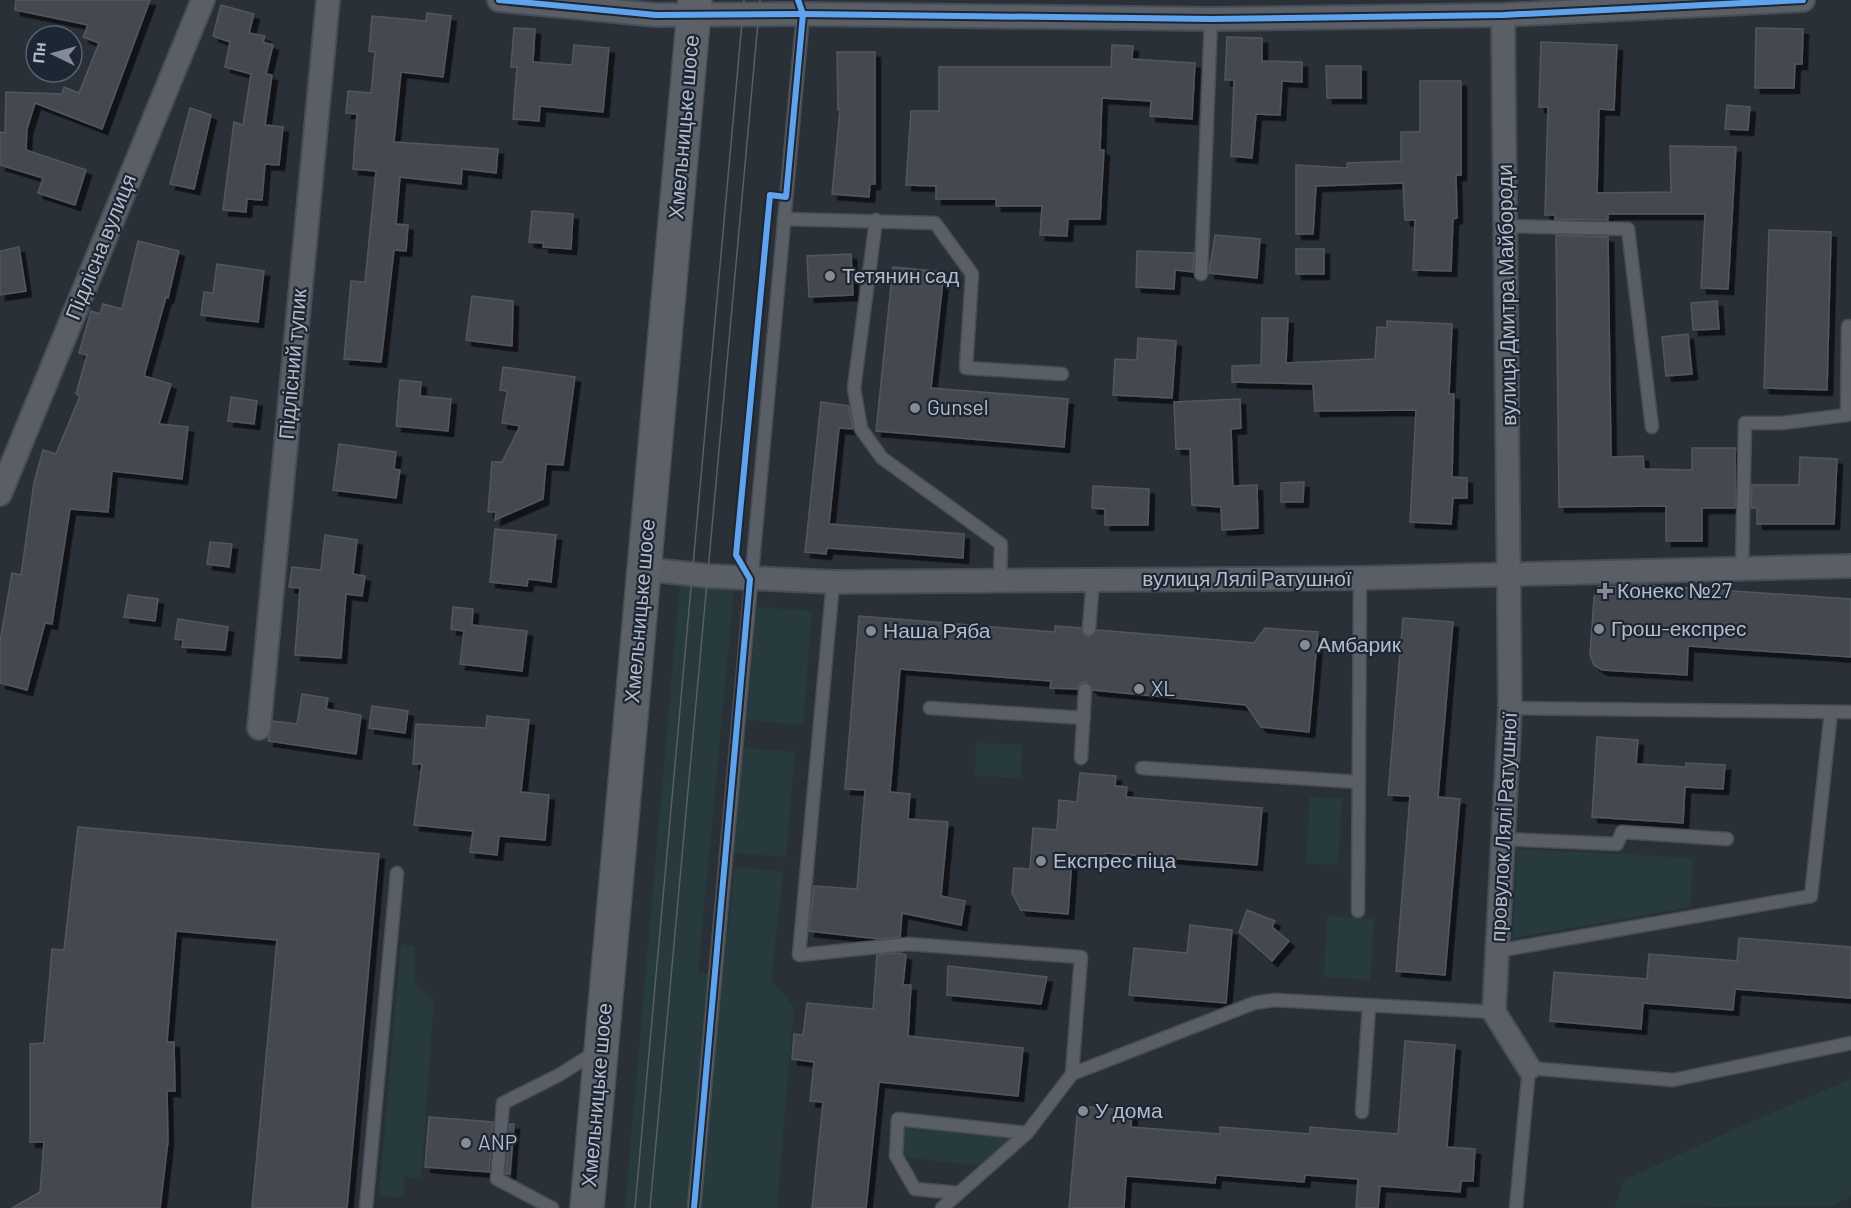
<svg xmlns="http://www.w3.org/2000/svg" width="1851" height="1208" font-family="Barlow,sans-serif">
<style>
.green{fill:#273a3e}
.building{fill:#444950;stroke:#52575f;stroke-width:1.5;filter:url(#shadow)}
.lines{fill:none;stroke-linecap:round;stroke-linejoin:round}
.service-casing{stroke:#484c53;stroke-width:15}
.minor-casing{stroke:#484c53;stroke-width:26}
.primary-casing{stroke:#484c55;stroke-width:36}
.service{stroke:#5a5e66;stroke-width:12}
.minor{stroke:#5a5e66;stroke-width:22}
.primary{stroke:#5c6168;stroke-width:33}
.tram{stroke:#595d64;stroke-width:1.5}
.cycleway-casing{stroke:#1d2633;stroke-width:10}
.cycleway{stroke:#60a3ed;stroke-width:6}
.poi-dot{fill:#848b96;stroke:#1d2633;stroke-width:2}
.labels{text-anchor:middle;stroke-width:4.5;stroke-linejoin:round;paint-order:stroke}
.street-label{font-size:21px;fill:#b4bcc9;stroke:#1d2633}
.poi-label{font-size:21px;fill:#b4bcc9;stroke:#1d2633;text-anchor:start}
</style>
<defs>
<filter id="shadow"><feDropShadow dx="5.5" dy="5.5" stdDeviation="0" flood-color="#0009"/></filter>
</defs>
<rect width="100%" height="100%" fill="#2a3038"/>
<g class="green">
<polygon points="680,583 734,589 698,972 723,975 735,867 783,872 771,981 794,1006 777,1208 625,1208"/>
<polygon points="757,607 812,611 803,725 747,720"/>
<polygon points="976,743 1022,745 1021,778 975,776"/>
<polygon points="743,748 795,752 786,857 734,853"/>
<polygon points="1310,797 1342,798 1338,865 1306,863"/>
<polygon points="1517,849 1693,858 1690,907 1513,938"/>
<polygon points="1327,916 1374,919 1370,980 1324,977"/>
<polygon points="401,944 414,946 415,982 434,1001 421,1178 405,1177 403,1198 379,1196"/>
<polygon points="1851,1079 1851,1196 1834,1206 1615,1208 1624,1180 1746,1124"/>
<polygon points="898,1119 1027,1133 989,1167 896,1156"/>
</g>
<g class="building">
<polygon points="16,0 150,0 102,129 35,103 27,129 26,150 86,170 75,205 38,193 43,178 0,165 0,132 5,133 6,92 62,94 64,87 79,93 99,43 83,37 88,25 15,10"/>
<polygon points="221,5 254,14 249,33 265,36 263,42 273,45 266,74 272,75 265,125 283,127 279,165 265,164 262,200 247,199 246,212 223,210 234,122 243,125 251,74 225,67 230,42 213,36"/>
<polygon points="427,13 451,16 443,77 401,72 394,142 498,149 496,173 462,169 461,184 400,177 396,224 408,225 406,251 394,250 381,362 344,359 351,281 365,282 376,171 353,169 357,114 346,113 348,91 371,93 375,52 369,51 372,16 426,21"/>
<polygon points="514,28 535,29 533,62 572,65 574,45 609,48 603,112 540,106 539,121 513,119 517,67 511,67"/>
<polygon points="1756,28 1803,29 1802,64 1795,64 1794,88 1755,88"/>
<polygon points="1227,37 1262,38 1262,61 1302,62 1302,82 1282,81 1280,115 1256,114 1252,158 1231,156 1234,80 1225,80"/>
<polygon points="1541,42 1617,45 1614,110 1599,109 1597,193 1671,192 1670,146 1736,147 1728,289 1701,288 1705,214 1608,214 1608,220 1555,219 1555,215 1545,215 1548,107 1539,107"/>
<polygon points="1112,45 1133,46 1132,59 1195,63 1192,119 1150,116 1151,101 1102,98 1100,150 1104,150 1100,219 1068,219 1067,236 1040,235 1042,206 996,206 996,199 936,199 936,186 906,185 911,111 939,111 939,67 1111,67"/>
<polygon points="837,52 875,52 875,184 870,184 869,197 832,194 840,110 838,110"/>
<polygon points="1326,66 1361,66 1361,98 1327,98"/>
<polygon points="1420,81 1461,81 1461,175 1456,175 1457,218 1453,219 1451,271 1413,270 1415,220 1405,220 1403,183 1316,186 1313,234 1296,234 1296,165 1347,168 1347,163 1401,161 1401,132 1420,132"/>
<polygon points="1727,105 1750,107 1748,130 1725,129"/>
<polygon points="190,108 211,115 194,189 170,184"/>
<polygon points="532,211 573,214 571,249 543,247 544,243 529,242"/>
<polygon points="1769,230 1831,232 1827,390 1764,388"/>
<polygon points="1215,235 1260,239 1257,278 1209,273"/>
<polygon points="1556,235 1608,237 1611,457 1643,456 1644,469 1692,470 1692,448 1735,448 1735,508 1702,508 1702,541 1666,541 1666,506 1559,507"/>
<polygon points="138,241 179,251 168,298 166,297 144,376 171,384 159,424 188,427 182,479 112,471 108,512 70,509 52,624 45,623 27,690 0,683 0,642 12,573 21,575 34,483 43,450 56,454 80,396 76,394 87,355 79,353 91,311 100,314 103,304 122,309"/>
<polygon points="19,247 26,291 0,295 0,251"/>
<rect x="1296" y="249" width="28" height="25"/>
<polygon points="1137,251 1194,253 1193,272 1175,270 1174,289 1136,287"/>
<polygon points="851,254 853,295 809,297 807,256"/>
<polygon points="217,264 264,271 258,322 201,315 204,292 213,293"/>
<polygon points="893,267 944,272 931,388 1068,399 1064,447 876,431"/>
<polygon points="472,296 513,301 512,346 466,340"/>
<polygon points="1717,301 1719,329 1693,330 1691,303"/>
<polygon points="1262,318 1288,318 1286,363 1375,359 1377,327 1387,328 1387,321 1452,324 1449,394 1454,394 1452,477 1467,478 1467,498 1453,498 1451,524 1410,522 1416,410 1315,411 1313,384 1232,382 1232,366 1261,365"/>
<polygon points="1688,334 1692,374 1666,376 1662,337"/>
<polygon points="1138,338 1176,341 1172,398 1113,395 1115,359 1137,360"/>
<polygon points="503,367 575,377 563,465 546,464 543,499 495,520 496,512 488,512 492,462 502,462 520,426 502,423 507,391 500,390"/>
<polygon points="400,380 421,382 420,396 451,399 448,431 396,426"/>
<polygon points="231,397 257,401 254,424 228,421"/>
<polygon points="1240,399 1241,428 1231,429 1233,486 1257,485 1258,528 1222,530 1221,507 1192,505 1190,449 1176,449 1174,402"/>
<polygon points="821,402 849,406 853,429 839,428 829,524 964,534 963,558 827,548 826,554 805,552"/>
<polygon points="339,444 396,452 394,469 400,470 396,498 333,490"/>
<polygon points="1800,457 1837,459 1834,524 1757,524 1757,508 1751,508 1752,485 1799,485"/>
<polygon points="1304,482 1303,502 1281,502 1281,483"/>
<polygon points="1093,486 1149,489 1148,525 1105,525 1105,509 1092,508"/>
<polygon points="495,529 556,535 551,582 528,579 527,586 490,582"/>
<polygon points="325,535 357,540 353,574 365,576 362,596 346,594 341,658 295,655 300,588 289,587 292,567 321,570"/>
<polygon points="210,542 232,544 229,567 207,564"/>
<polygon points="1646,585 1851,599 1851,657 1688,646 1687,675 1602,670 1594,665 1590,655 1594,598 1598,587"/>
<polygon points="128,595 158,599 155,621 124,617"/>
<polygon points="453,607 473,609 472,625 527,631 522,671 460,664 464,631 451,629"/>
<polygon points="859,616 1055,632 1055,626 1081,628 1084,635 1089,637 1097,630 1254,643 1265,628 1318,632 1309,732 1261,727 1246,705 1093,690 1086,682 1081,683 1077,689 1050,688 1051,681 900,669 890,792 910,794 908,819 948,822 941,896 965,901 961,925 902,913 900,937 879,939 809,931 814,886 857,889 865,790 845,789"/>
<polygon points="1403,618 1453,622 1438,797 1460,799 1445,975 1396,971 1410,796 1388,795"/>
<polygon points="178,619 228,627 225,650 182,647 183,640 175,639"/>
<polygon points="302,694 328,698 326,709 361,715 356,754 268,741 273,721 297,724"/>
<polygon points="372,706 408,711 405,733 369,728"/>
<polygon points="487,716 529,720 521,792 549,795 545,840 499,836 497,855 470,852 473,831 414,825 422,764 413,764 416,724 486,728"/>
<polygon points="1597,737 1638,740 1636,764 1686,767 1686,763 1725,765 1723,789 1685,787 1683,823 1592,817"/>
<polygon points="1080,773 1116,776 1115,786 1127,787 1126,797 1262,808 1257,865 1105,853 1105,862 1072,860 1068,914 1021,910 1012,893 1014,868 1030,869 1033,828 1057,830 1059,800 1077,802"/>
<polygon points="78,827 379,854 347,1208 252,1208 277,940 176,931 167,1042 174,1042 175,1091 167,1091 168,1141 160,1208 12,1208 40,1192 44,1142 30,1142 30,1044 44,1043 52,949 64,950"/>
<polygon points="1247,910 1275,921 1272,927 1289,941 1272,961 1239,932"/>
<polygon points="1190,925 1232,930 1226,1003 1129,995 1134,948 1187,953"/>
<polygon points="1739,938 1851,947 1851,998 1735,989 1733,1010 1643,1003 1641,1029 1550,1021 1554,972 1647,979 1649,954 1737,961"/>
<polygon points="899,953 906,955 903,985 911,985 908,1036 1023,1048 1018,1096 879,1082 866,1208 812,1208 823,1102 810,1101 814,1062 792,1059 794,1034 803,1035 807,1003 873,1009 877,955"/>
<polygon points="948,966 1047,977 1041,1004 947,995"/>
<polygon points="1405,1041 1455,1045 1447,1147 1475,1149 1473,1181 1461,1181 1460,1192 1380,1186 1378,1208 1356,1208 1358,1179 1305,1175 1304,1182 1216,1175 1215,1183 1126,1176 1124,1208 1069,1208 1078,1106 1132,1111 1131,1127 1220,1134 1220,1127 1310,1134 1310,1127 1398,1134"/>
<polygon points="429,1117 493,1122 489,1172 425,1167"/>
<polygon points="510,1124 514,1124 510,1174 506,1174"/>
</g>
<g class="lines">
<g class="service-casing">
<g id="service">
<polyline points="784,219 935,223 972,274 966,368 1062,374"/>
<polyline points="876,220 854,388 861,429 882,458 1001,544 1000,580"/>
<polyline points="1506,226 1628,229 1652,427"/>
<polyline points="1201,274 1211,19"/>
<polyline points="1742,568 1745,423 1782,423 1847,415 1848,326"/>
<polyline points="833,582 799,955 908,944 1081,957 1072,1074"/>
<polyline points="1089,629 1093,579"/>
<polyline points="930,708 1084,718"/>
<polyline points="1510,708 1851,712"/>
<polyline points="1081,758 1085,690"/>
<polyline points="1142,768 1359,782"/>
<polyline points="1504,839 1617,844 1622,832 1727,839"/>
<polyline points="1358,911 1360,578"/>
<polyline points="1497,951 1811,896 1831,712"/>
<polyline points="1362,1112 1369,1006"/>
<polyline points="959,1193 915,1189 896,1156 898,1119 1027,1133"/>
<polyline points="366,1208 397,873"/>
<polyline points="552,1208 497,1179 503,1103 559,1075 597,1051"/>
<polyline points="694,1208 803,14"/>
<polyline points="942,1208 1027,1133 1072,1074 1254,1003 1275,1000 1494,1012"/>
<polyline points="1516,1208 1529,1068 1673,1080 1851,1043"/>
</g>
</g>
<g class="minor-casing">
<g id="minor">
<polyline points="499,0 656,15 803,14 1211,19 1503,15 1803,0"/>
<polyline points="1503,15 1510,708 1494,1012 1529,1068"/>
<polyline points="0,494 203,0"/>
<polyline points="644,569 709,576 833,582 1360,578 1851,566"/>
<polyline points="259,728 328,0"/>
</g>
</g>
<g class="primary-casing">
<polyline id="primary" points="587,1208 695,0"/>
</g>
<use href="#service" class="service"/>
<use href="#minor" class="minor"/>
<use href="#primary" class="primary"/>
<g class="tram">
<polyline points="635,1208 744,0"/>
<polyline points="650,1208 760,0"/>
</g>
<g class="cycleway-casing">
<g id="cycleway">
<polyline points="499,0 656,15 803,14 1211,19 1503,15 1803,0"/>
<polyline points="694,1208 750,579 736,555 770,195 786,197 803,14 798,0"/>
</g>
</g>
<use href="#cycleway" class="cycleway"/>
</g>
<g class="poi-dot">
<circle cx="830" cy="276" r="6"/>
<circle cx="915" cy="408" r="6"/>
<path d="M1602 582h6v6h6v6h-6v6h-6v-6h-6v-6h6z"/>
<circle cx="1599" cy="629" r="6"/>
<circle cx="871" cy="631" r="6"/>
<circle cx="1305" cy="645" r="6"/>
<circle cx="1139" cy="689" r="6"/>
<circle cx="1041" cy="861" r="6"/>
<circle cx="1083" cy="1111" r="6"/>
<circle cx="466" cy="1143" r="6"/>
</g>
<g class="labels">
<g class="street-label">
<text transform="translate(684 127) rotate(-85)" y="7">Хмельницьке шосе</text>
<text transform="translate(101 247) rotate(-68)" y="7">Підлісна вулиця</text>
<text transform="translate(1507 295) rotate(-91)" y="7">вулиця Дмитра Майбороди</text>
<text transform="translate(293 364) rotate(-85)" y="7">Підлісний тупик</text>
<text x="1247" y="586">вулиця Лялі Ратушної</text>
<text transform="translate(640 611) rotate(-85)" y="7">Хмельницьке шосе</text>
<text transform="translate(1504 827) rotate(-87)" y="7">провулок Лялі Ратушної</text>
<text transform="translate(597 1095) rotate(-85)" y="7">Хмельницьке шосе</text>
</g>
<g class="poi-label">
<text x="842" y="283">Тетянин сад</text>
<text x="927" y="415">Gunsel</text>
<text x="1617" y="598">Конекс №27</text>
<text x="1611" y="636">Грош-експрес</text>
<text x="883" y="638">Наша Ряба</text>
<text x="1317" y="652">Амбарик</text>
<text x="1151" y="696">XL</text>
<text x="1053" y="868">Експрес піца</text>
<text x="1095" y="1118">У дома</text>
<text x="478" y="1150">ANP</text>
</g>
</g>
<g transform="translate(54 54) rotate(275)"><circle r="28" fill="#1d2633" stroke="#59626f" stroke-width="1.5"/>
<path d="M0-4.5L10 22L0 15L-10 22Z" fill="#848b96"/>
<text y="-9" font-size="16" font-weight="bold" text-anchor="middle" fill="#b4bcc9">Пн</text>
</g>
</svg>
